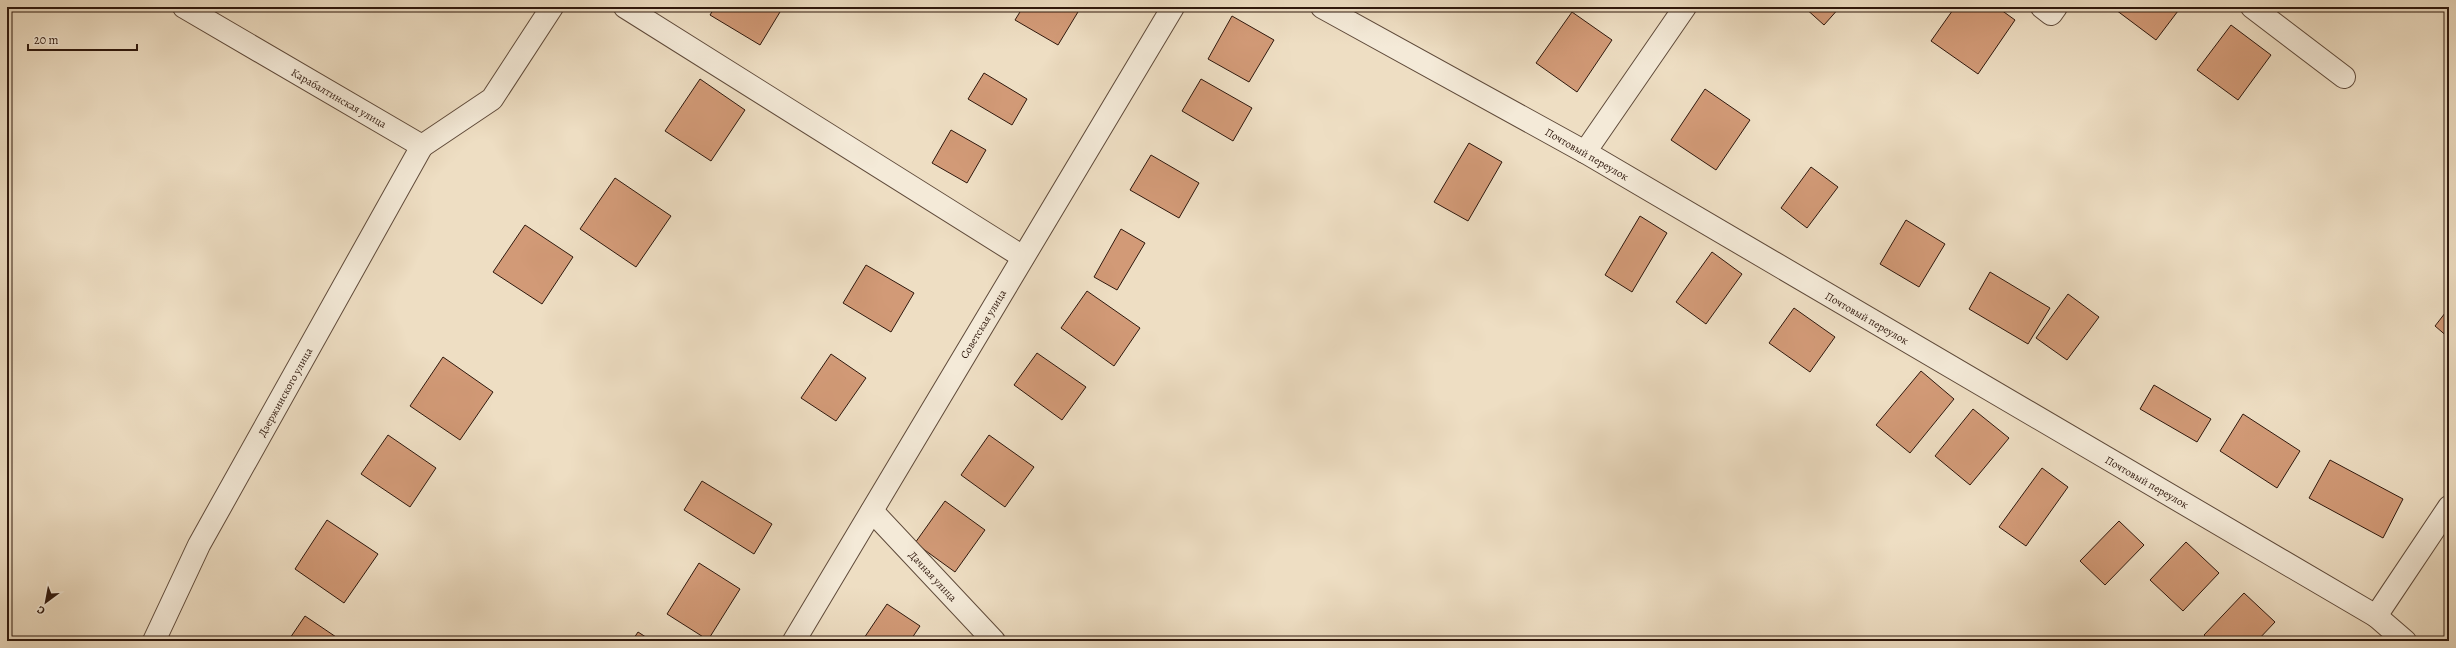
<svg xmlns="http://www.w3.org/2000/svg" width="2456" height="648" font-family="Alegreya,serif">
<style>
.building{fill:#d29a77;stroke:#2f180d}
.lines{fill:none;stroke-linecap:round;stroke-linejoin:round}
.minor-casing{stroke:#5f4a3a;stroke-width:24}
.minor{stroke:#f4ead8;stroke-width:22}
.labels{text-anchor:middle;stroke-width:3;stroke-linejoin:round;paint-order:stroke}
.street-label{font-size:11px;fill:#2f180d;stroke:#f4ead8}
</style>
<rect width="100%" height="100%" fill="#eedec3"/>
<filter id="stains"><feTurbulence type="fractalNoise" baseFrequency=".005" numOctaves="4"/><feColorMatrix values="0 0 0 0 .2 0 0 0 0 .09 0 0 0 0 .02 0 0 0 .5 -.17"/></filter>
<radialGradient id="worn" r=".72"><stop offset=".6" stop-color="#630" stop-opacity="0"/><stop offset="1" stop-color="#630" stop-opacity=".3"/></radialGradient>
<g class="building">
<polygon points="715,7 783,7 760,45 710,15"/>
<polygon points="1023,7 1081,7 1058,45 1015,20"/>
<polygon points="1804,7 1840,7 1824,25"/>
<polygon points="1955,7 1997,7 2015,20 1978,74 1931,41"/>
<polygon points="2112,7 2181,7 2156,40"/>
<polygon points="1572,12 1612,40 1577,92 1536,63"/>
<polygon points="1232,16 1274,40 1249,82 1208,59"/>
<polygon points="2231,25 2271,55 2238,100 2197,70"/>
<polygon points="984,73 1027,99 1012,125 968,99"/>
<polygon points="700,79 745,110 711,161 665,131"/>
<polygon points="1201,79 1252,108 1233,141 1182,111"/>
<polygon points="1705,89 1750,120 1716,170 1671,140"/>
<polygon points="951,130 986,150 967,183 932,163"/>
<polygon points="1469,143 1502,162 1468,221 1434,202"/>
<polygon points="1151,155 1199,183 1179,218 1130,190"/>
<polygon points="1811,167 1838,187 1807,228 1781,208"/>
<polygon points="615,178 671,216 636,267 580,229"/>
<polygon points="1640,216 1667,233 1632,292 1605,275"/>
<polygon points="1906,220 1945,244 1919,287 1880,264"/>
<polygon points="525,225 573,257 542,304 493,272"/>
<polygon points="1121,229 1145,243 1117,290 1094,277"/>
<polygon points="1712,252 1742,274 1706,324 1676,302"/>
<polygon points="866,265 914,293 891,332 843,303"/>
<polygon points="1990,272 2050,308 2028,344 1969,309"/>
<polygon points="1087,291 1140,328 1114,366 1061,328"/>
<polygon points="2068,294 2099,317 2067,360 2036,338"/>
<polygon points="1794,308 1835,337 1810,372 1769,343"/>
<polygon points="2449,308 2449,338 2435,326"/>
<polygon points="1037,353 1086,387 1062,420 1014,385"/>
<polygon points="831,354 866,378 836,421 801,398"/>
<polygon points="443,357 493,392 460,440 410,406"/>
<polygon points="1921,371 1954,399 1910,453 1876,425"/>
<polygon points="2154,385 2211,419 2197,442 2140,409"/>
<polygon points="1973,409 2009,438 1970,485 1935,456"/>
<polygon points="2243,414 2300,451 2277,488 2220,451"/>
<polygon points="388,435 436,468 410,507 361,474"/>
<polygon points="989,435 1034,467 1005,507 961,475"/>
<polygon points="2330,460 2403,499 2383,538 2309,498"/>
<polygon points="2042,468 2068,487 2026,546 1999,527"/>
<polygon points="702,481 772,524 754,554 684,510"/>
<polygon points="945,501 985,530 955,572 915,543"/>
<polygon points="327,520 378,554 344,603 295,569"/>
<polygon points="2119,521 2144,545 2105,585 2080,561"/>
<polygon points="2186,542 2219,573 2183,611 2150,580"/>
<polygon points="699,563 740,589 708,640 667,614"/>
<polygon points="2244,593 2275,622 2257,641 2210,641 2204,635"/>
<polygon points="887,604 920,626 910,641 862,641"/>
<polygon points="305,616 342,641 288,641"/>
<polygon points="638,632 652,641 632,641"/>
</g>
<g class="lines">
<g class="minor-casing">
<g id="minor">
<polyline points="184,7 422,146 492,99 552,7"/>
<polyline points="625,7 1023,257"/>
<polyline points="1322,7 1585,152 2376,616 2405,641"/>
<polyline points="2042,7 2051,14 2056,7"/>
<polyline points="2252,7 2344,77"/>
<polyline points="1585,152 1685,7"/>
<polyline points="872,511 994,641"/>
<polyline points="2376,616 2449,507"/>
<polyline points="154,641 199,545 422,146"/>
<polyline points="794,641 1173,7"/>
</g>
</g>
<use href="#minor" class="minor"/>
</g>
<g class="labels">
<g class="street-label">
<text transform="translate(339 98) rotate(30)" y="4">Карабалтинская улица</text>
<text transform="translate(1587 154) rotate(30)" y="4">Почтовый переулок</text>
<text transform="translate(1867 318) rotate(30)" y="4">Почтовый переулок</text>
<text transform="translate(983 324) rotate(-59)" y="4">Советская улица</text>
<text transform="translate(285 392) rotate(-61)" y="4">Дзержинского улица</text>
<text transform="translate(2147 482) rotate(30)" y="4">Почтовый переулок</text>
<text transform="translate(933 576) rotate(47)" y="4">Дачная улица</text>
</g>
</g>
<rect width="2456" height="648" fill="none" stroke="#eedec3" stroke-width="24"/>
<rect x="8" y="8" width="2440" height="632" fill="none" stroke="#2f180d" stroke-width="2"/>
<rect x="12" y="12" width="2432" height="624" fill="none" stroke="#2f180d"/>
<g transform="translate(46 602) rotate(212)" stroke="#f4ead8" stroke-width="3" paint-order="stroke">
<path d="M0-3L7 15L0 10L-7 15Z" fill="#2f180d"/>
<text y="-6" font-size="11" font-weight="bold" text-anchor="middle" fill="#2f180d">С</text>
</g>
<path d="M28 44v6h109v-6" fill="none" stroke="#2f180d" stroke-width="2"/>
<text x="34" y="44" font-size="12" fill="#2f180d" stroke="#f4ead8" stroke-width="3" paint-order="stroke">20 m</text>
<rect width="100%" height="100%" filter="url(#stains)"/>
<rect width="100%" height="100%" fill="url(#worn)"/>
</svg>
